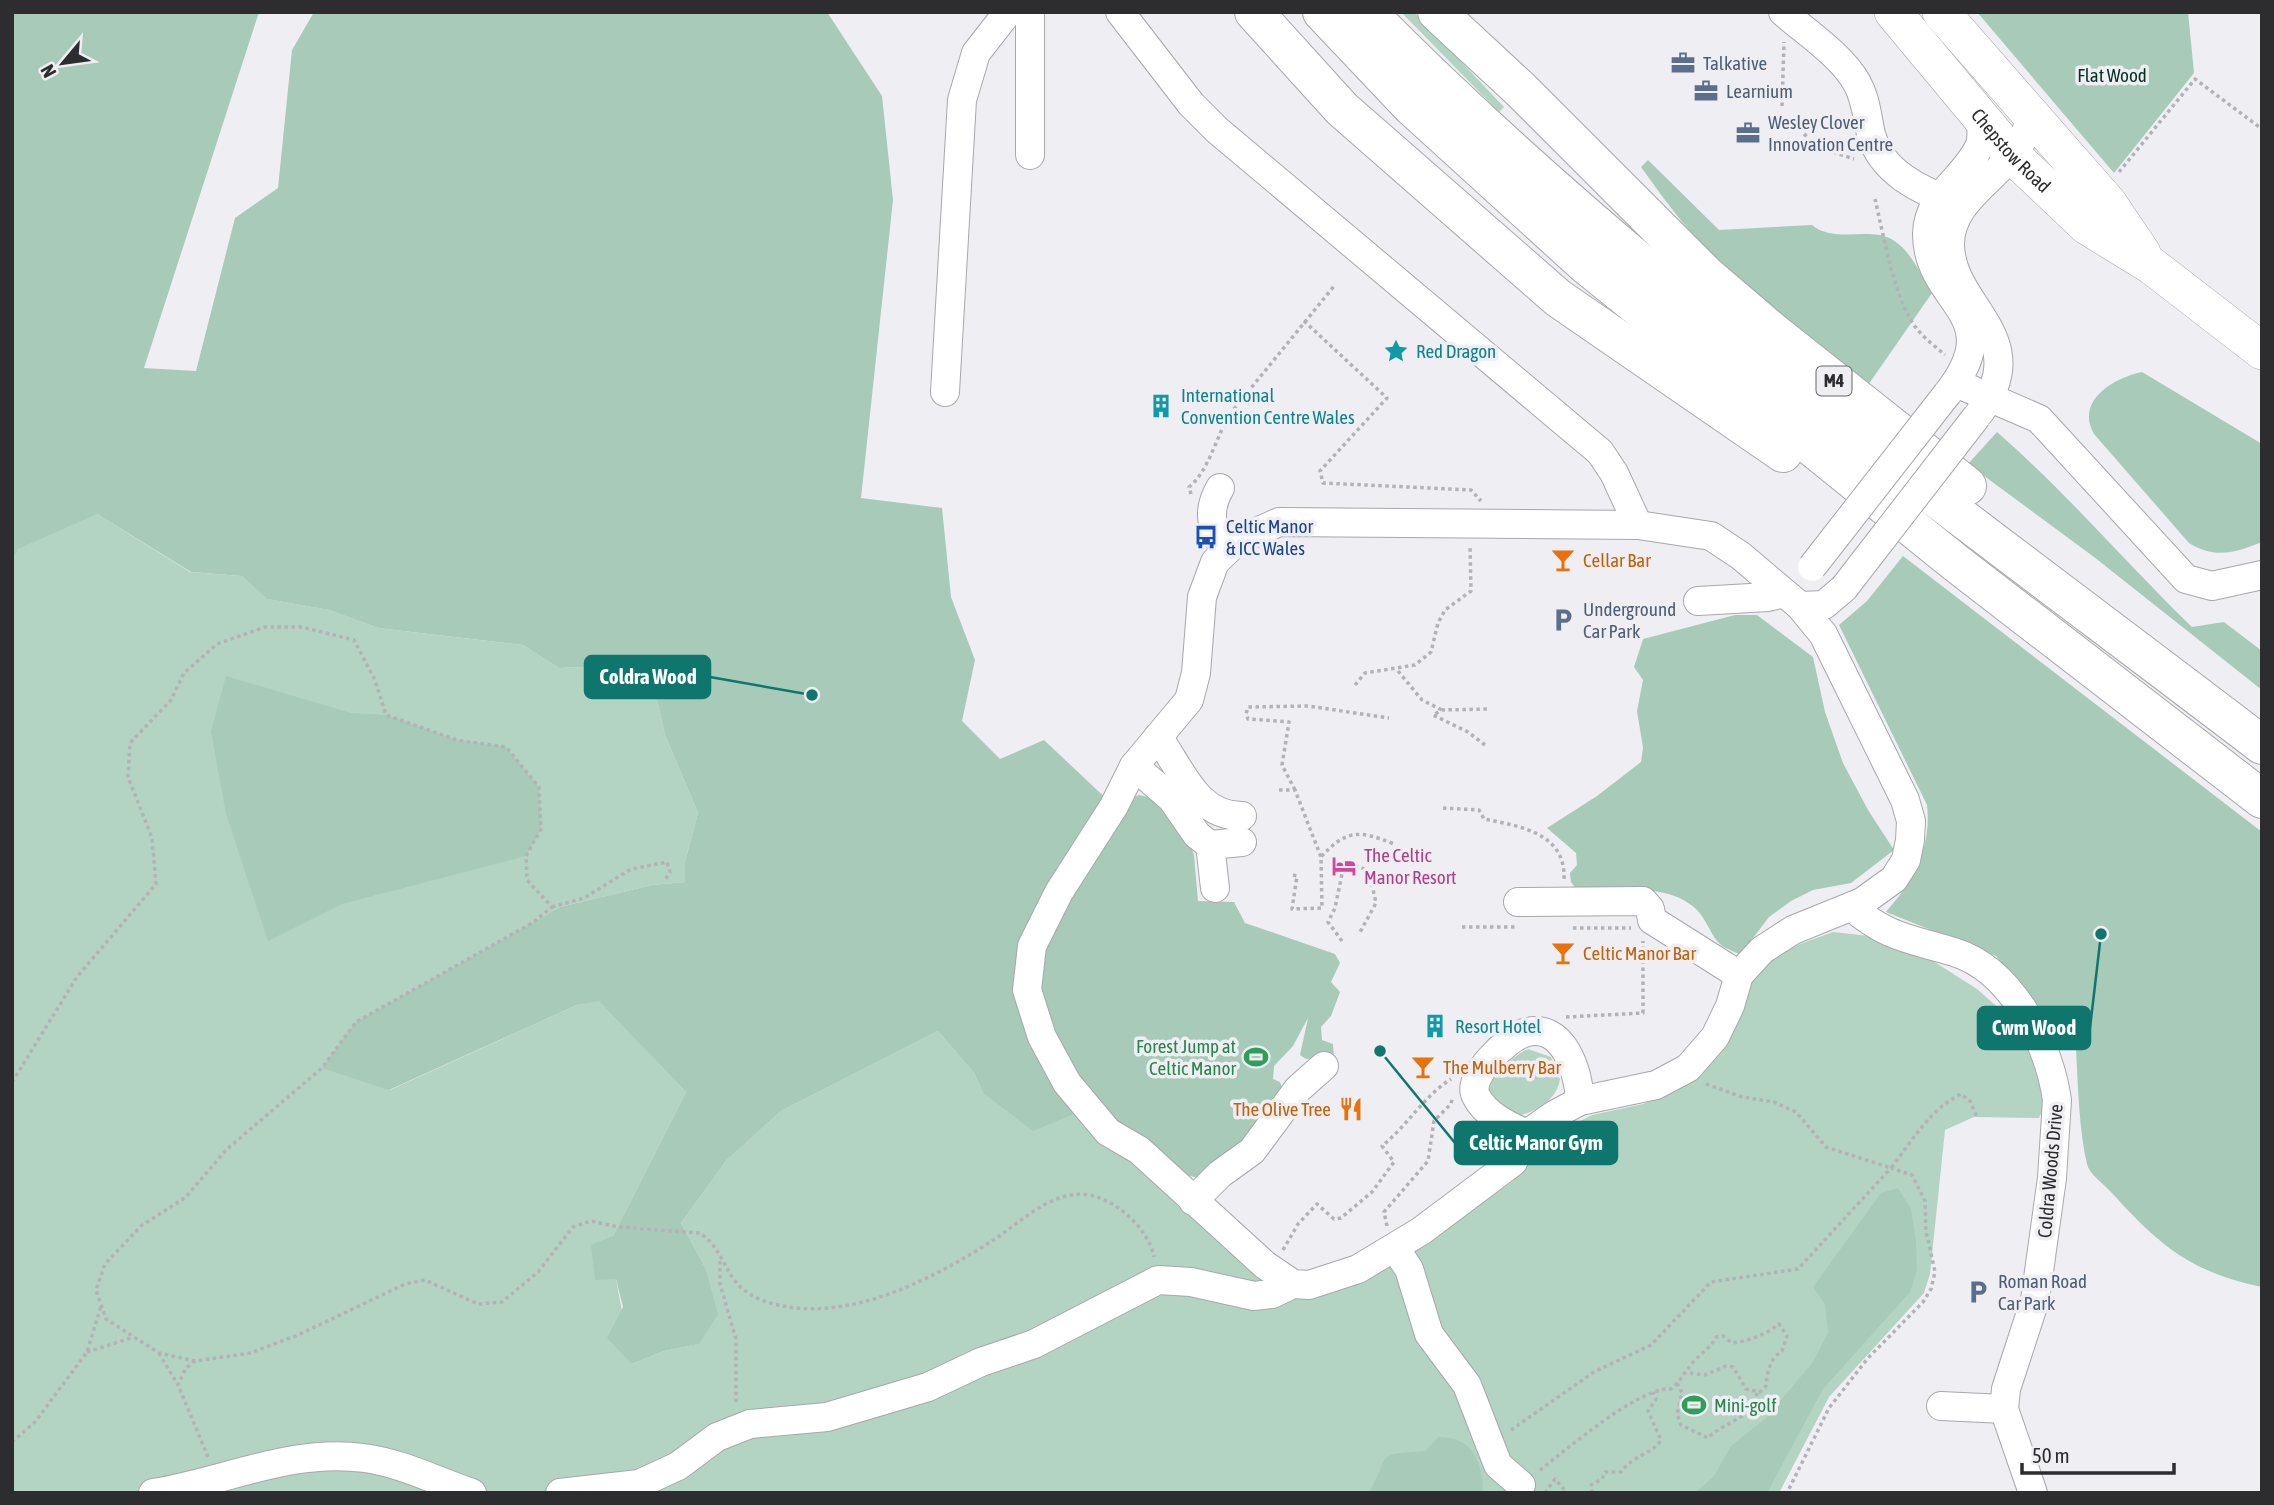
<svg xmlns="http://www.w3.org/2000/svg" width="2274" height="1505" font-family="'Asap Condensed',sans-serif">
<style>
.green{fill:#b4d4c3}
.forest{fill:#a8cab8}
.lines{fill:none;stroke-linecap:round;stroke-linejoin:round}
.minor-casing{stroke:#a7a7ac;stroke-width:30}
.major-casing{stroke:#a7a7ac;stroke-width:38}
.highway-casing{stroke:#a7a7ac;stroke-width:40}
.path{stroke:#b3b2b6;stroke-width:3.5;stroke-dasharray:3.5 3.5;stroke-linecap:butt}
.minor{stroke:#fff;stroke-width:28}
.major{stroke:#fff;stroke-width:37}
.highway{stroke:#fff;stroke-width:38}
.minor-bridge-casing{stroke:#a7a7ac;stroke-width:30;stroke-linecap:butt}
.minor-bridge{stroke:#fff;stroke-width:28}
.labels{text-anchor:middle;stroke-width:7;stroke-linejoin:round;paint-order:stroke}
.shield{fill:#efeef3;stroke:#67676a;stroke-width:2}
.shield-label{font-size:18px;font-weight:bold;fill:#2d2d2f}
.service-label{font-size:19px;fill:#4e5e75;stroke:#efeef3;text-anchor:start}
.park-label{font-size:19px;fill:#023220;stroke:#efeef3}
.street-label{font-size:19px;fill:#2d2d2f;stroke:#efeef3}
.culture-label{font-size:19px;fill:#0d838f;stroke:#efeef3;text-anchor:start}
.transit-label{font-size:19px;fill:#164399;stroke:#efeef3;text-anchor:start}
.food-label{font-size:19px;fill:#c56008;stroke:#efeef3;text-anchor:start}
.hotel-label{font-size:19px;fill:#b23c85;stroke:#efeef3;text-anchor:start}
.leisure-label{font-size:19px;fill:#27864d;stroke:#efeef3;text-anchor:end}
.leader{fill:none;stroke:#0f766e;stroke-width:2.5}
.callout-dot{fill:#0f766e;stroke:#efeef3;stroke-width:2.5}
.callout{fill:#0f766e;stroke:#0f766e;stroke-width:2.5}
.callout-label{font-size:21px;text-anchor:middle;font-weight:bold;fill:#fff}
</style>
<rect width="100%" height="100%" fill="#efeef3"/>
<g class="green">
<polygon points="1401,12 1414,12 1504,107 1499,112"/>
<polygon points="30,514 97,514 190,572 242,576 268,599 329,610 378,628 523,645 559,668 649,664 665,735 698,813 685,862 685,882 652,885 560,907 357,1022 390,1090 577,1005 599,1000 686,1092 613,1236 616,1279 632,1364 664,1351 698,1344 705,1267 681,1223 726,1161 781,1111 938,1031 974,1073 983,1093 1088,1108 1269,1282 1422,1246 1513,1181 1560,1131 1592,1115 1643,1104 1664,1095 1744,991 1778,952 1833,932 1869,936 1888,947 1933,961 1977,989 2003,1012 2021,1037 2034,1062 2048,1100 2039,1118 1974,1117 1945,1130 1930,1274 1924,1293 1829,1397 1779,1493 12,1493 12,564"/>
<path d="M1528,1049L1551,1057L1560,1079C1557,1100 1536,1112 1517,1116L1488,1095C1490,1075 1511,1057 1528,1049Z"/>
</g>
<g class="forest">
<polygon points="12,12 259,12 144,368 196,371 235,218 278,188 292,50 314,12 827,12 882,96 893,200 861,498 942,508 951,597 975,660 962,721 1000,759 1044,740 1114,806 1139,795 1153,798 1188,839 1194,855 1198,901 1234,902 1245,923 1335,954 1340,963 1331,982 1340,992 1331,1016 1321,1027 1322,1040 1333,1044 1334,1057 1306,1059 1300,1055 1308,1018 1293,1046 1274,1066 1273,1079 1280,1082 1284,1093 1279,1112 1200,1178 1184,1175 1088,1108 1033,1131 983,1093 974,1073 938,1031 781,1111 726,1161 681,1223 705,1267 718,1314 699,1344 664,1351 632,1364 607,1338 623,1307 616,1279 595,1280 591,1245 613,1236 686,1092 599,1001 577,1005 389,1090 322,1068 356,1022 560,907 652,885 685,882 685,862 698,813 665,735 649,664 559,668 523,645 378,628 329,610 267,599 242,576 191,572 97,514 18,549 12,563"/>
<polygon points="1977,12 2188,12 2194,73 2114,173"/>
<path d="M1648,160L1719,230L1812,225C1835,244 1869,226 1893,240C1911,251 1921,275 1932,293L1866,388C1804,335 1735,285 1683,223C1668,205 1655,186 1641,167Z"/>
<path d="M2142,372L2262,444V542C2234,553 2215,559 2189,543L2094,434C2075,401 2113,378 2142,372Z"/>
<path d="M1997,432C2067,493 2126,563 2192,627L2224,622L2262,651V690L2094,557L1968,464Z"/>
<path d="M1903,556L2262,832V1287C2190,1272 2159,1245 2111,1192C2104,1184 2089,1174 2087,1164C2077,1121 2078,1064 2074,1019L2041,1015L1996,956L1886,912C1913,882 1932,847 1927,805L1839,625L1867,601Z"/>
<path d="M1735,615H1757L1813,657L1825,712L1843,763L1868,810L1894,850L1851,883L1813,890L1791,901L1769,917L1740,955C1734,951 1726,949 1721,945C1711,937 1707,919 1696,909C1666,881 1617,892 1580,894L1571,882L1570,873L1577,865L1576,853L1547,828L1597,796L1641,762L1643,748L1637,711L1643,680L1634,667L1643,639Z"/>
<polygon points="226,676 351,713 386,715 457,740 506,747 539,787 541,829 526,856 342,904 268,941 226,814 211,731"/>
<polygon points="1898,1188 1911,1209 1916,1241 1917,1270 1910,1292 1823,1389 1767,1493 1695,1493 1714,1476 1731,1446 1766,1418 1813,1362 1828,1333 1825,1304 1813,1287 1881,1193"/>
<path d="M1438,1437C1472,1436 1483,1462 1483,1493H1369C1393,1451 1372,1455 1426,1451Z"/>
</g>
<g class="lines">
<g class="minor-casing">
<g id="minor">
<polyline points="1030,12 1030,155"/>
<polyline points="1120,12 1191,104 1217,130 1600,452 1614,473 1638,525"/>
<path d="M1783,12C1807,33 1841,55 1857,83C1866,99 1867,117 1871,134C1881,172 1921,191 1955,203"/>
<polyline points="1956,383 2039,419 2186,579 2212,586 2262,575"/>
<polyline points="945,392 962,100 976,53 1008,12"/>
<path d="M1947,394C2011,313 1926,304 1927,233C1928,195 1965,178 1979,147C1983,139 1981,129 1981,120"/>
<path d="M1980,412C2035,336 1950,307 1950,244C1950,189 2026,170 2030,114"/>
<path d="M1220,488C1206,512 1212,529 1225,550"/>
<polyline points="1698,601 1768,597 1784,593"/>
<polyline points="1800,606 1824,605 1844,588"/>
<path d="M1158,737C1182,770 1196,816 1242,816"/>
<polyline points="1134,766 1172,799 1197,835 1210,845 1242,842"/>
<polyline points="1210,845 1215,888"/>
<polyline points="1518,902 1643,901 1650,909 1652,920 1739,975"/>
<path d="M1852,907C1887,938 1912,939 1954,952C2012,970 2049,1044 2057,1100L2052,1178L2035,1300L2006,1389L2004,1409L2033,1493"/>
<path d="M1527,1134C1509,1126 1485,1115 1476,1096C1466,1077 1507,1038 1524,1033C1564,1020 1579,1074 1580,1101"/>
<polyline points="1193,1201 1220,1174 1252,1151 1298,1089 1324,1066"/>
<polyline points="1395,1248 1409,1269 1429,1334 1467,1385 1498,1465 1521,1485"/>
<polyline points="1941,1406 2004,1409"/>
<path d="M153,1493C224,1482 290,1448 364,1458C402,1463 436,1481 472,1493"/>
<polyline points="560,1493 639,1484 678,1466 717,1437 750,1424 827,1417 928,1387 981,1362 1034,1344 1158,1280 1191,1282 1254,1296 1272,1294 1293,1284 1309,1285 1358,1269 1421,1231 1513,1162 1527,1134 1554,1115 1580,1101 1656,1085 1688,1068 1715,1037 1730,1006 1739,975 1762,950 1793,930 1862,902 1894,879 1906,860 1910,840 1911,821 1905,800 1823,634 1800,606 1741,556 1711,536 1638,525 1279,522 1237,541 1215,562 1202,597 1196,673 1189,700 1134,766 1114,806 1059,892 1032,946 1027,990 1042,1037 1067,1083 1108,1132 1139,1150 1265,1265 1293,1284"/>
</g>
</g>
<g class="major-casing">
<g id="major">
<path id="s1" d="M1893,12L2013,156L2087,226L2152,266L2262,351"/>
<polyline points="1941,12 2109,204 2142,253"/>
</g>
</g>
<g class="highway-casing">
<g id="highway">
<polyline points="1254,12 1342,109 1558,298 1783,453"/>
<polyline points="1322,12 1411,106 1586,265 1956,563 2262,799"/>
<path d="M1367,12C1639,287 1956,511 2262,745"/>
<polyline points="1437,12 1520,89 1706,275 1774,333 1967,486"/>
</g>
</g>
<g class="path">
<polyline points="1782,106 1784,42"/>
<polyline points="1804,134 1818,147 1854,159"/>
<polyline points="2119,172 2195,79 2262,129"/>
<path d="M1875,199C1883,233 1895,302 1917,329C1925,339 1936,347 1945,355"/>
<polyline points="1304,321 1387,398 1320,471 1323,483 1471,490 1481,501"/>
<path d="M1191,494L1189,487C1208,472 1217,436 1229,415L1335,285"/>
<polyline points="1398,671 1422,700 1442,710"/>
<polyline points="1355,685 1365,673 1415,665 1431,652 1438,623 1445,610 1471,591 1470,546"/>
<polyline points="1485,745 1468,732 1433,715 1442,710 1487,709"/>
<polyline points="1279,790 1295,790 1321,857"/>
<polyline points="1295,790 1282,765 1289,722 1248,719 1246,714 1248,707 1308,706 1389,718"/>
<path d="M1443,808L1479,810L1484,819C1520,826 1566,833 1564,879"/>
<path d="M1293,875L1297,876L1292,909L1322,908L1321,857C1346,829 1360,830 1394,844"/>
<polyline points="552,907 584,898 631,869 667,862 670,872 665,880"/>
<polyline points="1462,927 1516,927"/>
<polyline points="1573,928 1631,928"/>
<path d="M1342,941L1328,922L1335,908L1343,869C1353,865 1359,866 1369,871L1376,903L1359,934"/>
<polyline points="1566,1017 1643,1013 1643,941"/>
<polyline points="12,1082 77,977 156,884 152,838 128,777 130,743 171,700 184,673 217,644 265,627 302,627 354,640 375,680 386,715 457,740 506,747 539,787 541,829 526,856 527,880 552,907 532,923 356,1022 322,1068 226,1150 186,1197 141,1226 105,1264 96,1290 106,1319 159,1353 195,1361"/>
<path d="M1706,1084L1742,1097L1774,1102L1796,1112L1826,1147L1891,1168C1912,1141 1930,1109 1961,1094L1970,1101L1977,1117"/>
<polyline points="1387,1226 1384,1212 1428,1161 1434,1121 1451,1104 1452,1099"/>
<path d="M1283,1250L1298,1224L1317,1204L1334,1219L1341,1218L1372,1192L1394,1162L1382,1146C1408,1125 1423,1097 1451,1079"/>
<polyline points="720,1261 720,1284 736,1339 736,1405"/>
<polyline points="87,1352 134,1337"/>
<polyline points="159,1353 178,1385"/>
<path d="M1677,1383L1682,1393L1677,1414L1681,1425L1708,1438C1723,1422 1752,1420 1757,1393"/>
<polyline points="1511,1430 1594,1372 1651,1345 1711,1282 1798,1269 1891,1168 1912,1175 1925,1201 1926,1231 1935,1272 1931,1289 1923,1302 1868,1358 1829,1408 1787,1493"/>
<polyline points="12,1442 35,1422 87,1352 101,1306"/>
<path d="M208,1457L178,1385L186,1368L195,1361L250,1353L298,1335L405,1284L425,1280L478,1304L502,1302L538,1272L573,1227L591,1221L618,1227L700,1233C732,1255 720,1290 774,1304C850,1324 937,1277 998,1237C1021,1221 1043,1200 1071,1195C1105,1188 1148,1225 1154,1257"/>
<path d="M1540,1470C1566,1450 1640,1386 1671,1389C1681,1380 1685,1372 1693,1362C1701,1353 1710,1349 1716,1337L1723,1336L1732,1343C1749,1341 1765,1335 1779,1324L1787,1336L1782,1351C1770,1358 1767,1373 1766,1386L1760,1392L1746,1389L1733,1367L1726,1366L1705,1375L1687,1373"/>
<polyline points="1545,1493 1555,1479 1567,1493"/>
<path d="M1592,1493L1591,1485L1602,1479L1605,1472H1621C1632,1456 1654,1453 1661,1440L1648,1411L1656,1399L1653,1392"/>
</g>
<use href="#minor" class="minor"/>
<use href="#major" class="major"/>
<use href="#highway" class="highway"/>
<g class="minor-bridge-casing">
<g id="minor-bridge">
<polyline points="1812,567 1947,394"/>
<polyline points="1844,588 1977,416"/>
</g>
</g>
<use href="#minor-bridge" class="minor-bridge"/>
</g>
<defs>
<g id="office-bare" transform="scale(1.89)"><path d="M-6-3h4V-5.5h4V-3h4V5H-6ZM-1-4.5V-3h2v-1.5ZM-6 0V1H6V0Z" fill="#5c6f8a" stroke="#efeef3" stroke-width="2.5" paint-order="stroke"/></g>
<g id="sight-bare" transform="scale(1.89)"><path d="M0-6L1.8-2.2L6-1.7L2.9 1.2L3.7 5.4L0 3.3L-3.7 5.4L-2.9 1.2L-6-1.7L-1.8-2.2Z" fill="#0f9aa8" stroke="#efeef3" stroke-width="2.5" paint-order="stroke"/></g>
<g id="building-bare" transform="scale(1.89)"><path d="M-4-6H4V6H1V3H-1V6H-4ZM-2.5-4.3h1.7v1.8h-1.7ZM.8-4.3h1.7v1.8H.8ZM-2.5-1h1.7V.8h-1.7ZM.8-1h1.7V.8H.8Z" fill="#0f9aa8" stroke="#efeef3" stroke-width="2.5" paint-order="stroke"/></g>
<g id="bus-bare" transform="scale(1.89)"><path d="M-5-6H5V4H4V6H2V4H-2V6H-4V4H-5ZM-3.5-4V0h7V-4ZM-3.5 1.2v1.5H-2V1.2ZM2 1.2v1.5H3.5V1.2Z" fill="#1a4fb4" stroke="#efeef3" stroke-width="2.5" paint-order="stroke"/></g>
<g id="bar-bare" transform="scale(1.89)"><path d="M-6-5H6L.8 .8V4.5H3.5V6h-7V4.5H-.8V.8Z" fill="#e8710a" stroke="#efeef3" stroke-width="2.5" paint-order="stroke"/></g>
<g id="parking-bare" transform="scale(1.89)"><path d="M-3.5-5.5H1a3.5 3.5 0 0 1 0 7H-1V5.5H-3.5ZM-1-3.4V-.6H.8a1.4 1.4 0 0 0 0-2.8Z" fill="#5c6f8a" stroke="#efeef3" stroke-width="2.5" paint-order="stroke"/></g>
<g id="hotel-bare" transform="scale(1.89)"><path d="M-6-4.5h1.5V1H6V5H4.5V3h-9V5H-6ZM-4 0a1.8 1.8 0 1 1 3.6 0ZM.5 0V-2.5h3Q6-2.5 6 0Z" fill="#d1479c" stroke="#efeef3" stroke-width="2.5" paint-order="stroke"/></g>
<g id="stadium-bare" transform="scale(1.89)"><path d="M0-5a6.5 5 0 1 0 0 10a6.5 5 0 1 0 0-10ZM-3.5-1.8h7v3.6h-7Z" fill="#2e9e5b" stroke="#efeef3" stroke-width="2.5" paint-order="stroke"/></g>
<g id="restaurant-bare" transform="scale(1.89)"><path d="M-5-6h1v4h1v-4h1v4h1v-4h1v5L-1.5 .5V6h-2V.5L-5-1ZM5-6V6H3V1.5H1.5Q1.5-4 5-6Z" fill="#e8710a" stroke="#efeef3" stroke-width="2.5" paint-order="stroke"/></g>
</defs>
<g fill-rule="evenodd">
<use href="#office-bare" x="1683" y="63"/>
<use href="#office-bare" x="1706" y="91"/>
<use href="#office-bare" x="1748" y="133"/>
<use href="#sight-bare" x="1396" y="351"/>
<use href="#building-bare" x="1161" y="406"/>
<use href="#bus-bare" x="1206" y="537"/>
<use href="#bar-bare" x="1563" y="560"/>
<use href="#parking-bare" x="1563" y="620"/>
<use href="#hotel-bare" x="1344" y="866"/>
<use href="#bar-bare" x="1563" y="953"/>
<use href="#building-bare" x="1435" y="1026"/>
<use href="#stadium-bare" x="1256" y="1057"/>
<use href="#bar-bare" x="1423" y="1067"/>
<use href="#restaurant-bare" x="1351" y="1109"/>
<use href="#parking-bare" x="1978" y="1292"/>
<use href="#stadium-bare" x="1694" y="1405"/>
</g>
<g class="labels">
<rect class="shield" x="1816.5" y="366.5" width="35" height="29" rx="5"/>
<g class="shield-label">
<text x="1834" y="387">M4</text>
</g>
<g class="service-label">
<text x="1703" y="70">Talkative</text>
<text x="1726" y="98">Learnium</text>
<text x="1768" y="129">Wesley Clover<tspan x="1768" dy="22">Innovation Centre</tspan></text>
<text x="1583" y="616">Underground<tspan x="1583" dy="22">Car Park</tspan></text>
<text x="1998" y="1288">Roman Road<tspan x="1998" dy="22">Car Park</tspan></text>
</g>
<g class="park-label">
<text x="2112" y="82">Flat Wood</text>
</g>
<g class="street-label">
<text dy="7" stroke="none"><textPath href="#s1" startOffset="182">Chepstow Road</textPath></text>
<text transform="translate(2050 1171) rotate(-85)" y="7">Coldra Woods Drive</text>
</g>
<g class="culture-label">
<text x="1416" y="358">Red Dragon</text>
<text x="1181" y="402">International<tspan x="1181" dy="22">Convention Centre Wales</tspan></text>
<text x="1455" y="1033">Resort Hotel</text>
</g>
<g class="transit-label">
<text x="1226" y="533">Celtic Manor<tspan x="1226" dy="22">&amp; ICC Wales</tspan></text>
</g>
<g class="food-label">
<text x="1583" y="567">Cellar Bar</text>
<text x="1583" y="960">Celtic Manor Bar</text>
<text x="1443" y="1074">The Mulberry Bar</text>
<text x="1331" y="1116" text-anchor="end">The Olive Tree</text>
</g>
<g class="hotel-label">
<text x="1364" y="862">The Celtic<tspan x="1364" dy="22">Manor Resort</tspan></text>
</g>
<g class="leisure-label">
<text x="1236" y="1053">Forest Jump at<tspan x="1236" dy="22">Celtic Manor</tspan></text>
<text x="1714" y="1412" text-anchor="start">Mini-golf</text>
</g>
</g>
<path class="leader" d="M812 695L710 677M2101 934L2090 1028M1380 1051L1455 1143"/>
<g class="callout-dot">
<circle cx="812" cy="695" r="7"/>
<circle cx="2101" cy="934" r="7"/>
<circle cx="1380" cy="1051" r="7"/>
</g>
<g class="callout">
<rect x="585" y="656" width="125" height="42" rx="7"/>
<rect x="1978" y="1007" width="112" height="42" rx="7"/>
<rect x="1455" y="1122" width="162" height="42" rx="7"/>
</g>
<g class="callout-label">
<text x="648" y="684">Coldra Wood</text>
<text x="2034" y="1035">Cwm Wood</text>
<text x="1536" y="1150">Celtic Manor Gym</text>
</g>
<rect width="2274" height="1505" fill="none" stroke="#2d2d2f" stroke-width="28"/>
<g transform="translate(63 63) rotate(241)" stroke="#efeef3" stroke-width="5" paint-order="stroke">
<path d="M0-5L12 26L0 18L-12 26Z" fill="#2d2d2f"/>
<text y="-10" font-size="19" font-weight="bold" text-anchor="middle" fill="#2d2d2f">N</text>
</g>
<path d="M2022 1463v10h152v-10" fill="none" stroke="#2d2d2f" stroke-width="3.5"/>
<text x="2032" y="1463" font-size="21" fill="#2d2d2f" stroke="#efeef3" stroke-width="5" paint-order="stroke">50 m</text>
</svg>
